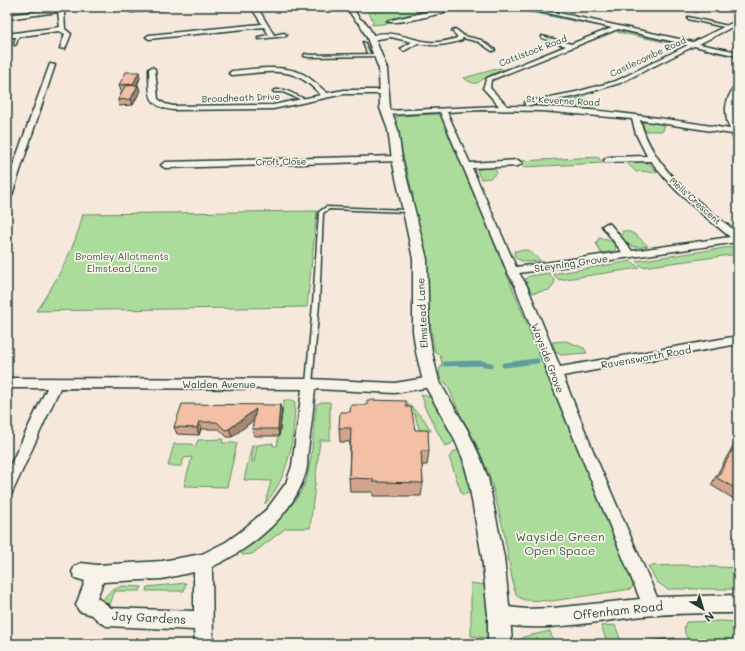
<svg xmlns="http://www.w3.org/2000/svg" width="745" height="651" font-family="Mali,sans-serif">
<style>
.green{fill:#acdc9c;stroke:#668c68}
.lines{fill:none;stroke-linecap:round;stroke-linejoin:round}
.stream-far1{stroke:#609c9e;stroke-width:2}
.stream{stroke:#609c9e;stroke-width:5}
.service-casing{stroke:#1f3d34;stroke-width:3}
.minor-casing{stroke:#1f3d34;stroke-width:3}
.tertiary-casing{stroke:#1f3d34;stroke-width:3}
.service{fill:#f7f3e8;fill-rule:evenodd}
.minor{fill:#f7f3e8;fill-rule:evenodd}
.tertiary{fill:#f7f3e8;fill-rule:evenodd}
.wall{fill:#d1a48e;stroke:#1f3d34}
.shaded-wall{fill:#aa8674;stroke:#1f3d34}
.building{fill:#f3bfa5;stroke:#1f3d34}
.labels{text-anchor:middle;stroke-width:3.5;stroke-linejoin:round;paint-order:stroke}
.far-street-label{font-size:9px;fill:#1f3d34;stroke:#f7f3e8}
.park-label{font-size:10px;fill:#3b5d49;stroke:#f7f3e8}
.street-label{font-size:10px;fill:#1f3d34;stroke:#f7f3e8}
.near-park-label{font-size:12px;fill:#3b5d49;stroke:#f7f3e8}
.near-street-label{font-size:12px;fill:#1f3d34;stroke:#f7f3e8}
</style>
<rect width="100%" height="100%" fill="#f6e9db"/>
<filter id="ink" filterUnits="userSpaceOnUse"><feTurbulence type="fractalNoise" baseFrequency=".025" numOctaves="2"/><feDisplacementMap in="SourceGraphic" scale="8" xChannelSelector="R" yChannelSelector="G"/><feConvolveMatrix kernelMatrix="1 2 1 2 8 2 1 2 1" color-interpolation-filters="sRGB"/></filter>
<g filter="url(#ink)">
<g class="green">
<polygon points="366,7 442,7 391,19 393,23 372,25 373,21"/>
<polygon points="621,30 681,43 685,45 683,46 617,32"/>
<path d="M500,68L504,70C499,71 494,73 489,76C476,82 478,88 464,78Z"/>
<polygon points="584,97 597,109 541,106"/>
<polygon points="437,114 444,117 446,128 485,220 567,424 634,583 631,589 552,601 524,600 517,596 514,589 503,528 490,477 476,443 460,414 447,384 442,381 439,373 442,363 440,355 435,352 434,347 429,315 425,256 412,210 413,195 394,120 395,118 400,116"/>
<polygon points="646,122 665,124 663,131 644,131 643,123"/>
<polygon points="598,157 603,163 524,167 520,161"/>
<path d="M625,161C640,161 648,159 657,173C650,173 643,170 636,172Z"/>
<polygon points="494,167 497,173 490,178 481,179 477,171 482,168"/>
<path d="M317,211L307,307L36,311C56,282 75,249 83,214Z"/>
<path d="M622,231C633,230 640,239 648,246C633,249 630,247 620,236L623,233Z"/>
<polygon points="599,238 611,241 616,246 615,251 601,253 596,243"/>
<polygon points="738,246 738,254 642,267 636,261"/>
<polygon points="527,250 529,251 541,261 525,262 515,258 514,251"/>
<polygon points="632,261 639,268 559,280 553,274"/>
<polygon points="549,273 555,282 550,290 532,293 525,280 526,278 530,276"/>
<polygon points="566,341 584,348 587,353 561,355 556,352 552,342"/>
<polygon points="421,394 432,398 455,440 451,444 445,446 424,406 424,402"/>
<path d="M284,400H291L295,402C294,439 290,475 265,504L271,481L244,480L252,445H254L252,462H254L257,445L273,443V446H277Z"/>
<path d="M322,402H330V440H320L310,528H286L252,554L242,555L241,552C262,537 301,503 307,477C313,454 313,430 316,407L317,404Z"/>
<polygon points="407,403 424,419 431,431 425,431 419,429 415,415 407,406"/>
<polygon points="223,439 222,443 237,443 227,487 184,486 192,457 184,458 181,466 168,466 174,444 191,444 195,447 198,440"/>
<polygon points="460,449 472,492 463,495 461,492 449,457 454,452"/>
<polygon points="681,565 738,568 738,589 667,589 657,582 648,566"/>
<polygon points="186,583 184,591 146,591 147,587"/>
<polygon points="471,583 486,585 490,634 486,638 471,636"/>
<path d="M122,586L142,587L140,591H115L109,607L102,602C107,592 112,590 122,586Z"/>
<path d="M721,621L738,622V644H693C686,638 682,632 686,622Z"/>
<polygon points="615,625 622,644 608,644 601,626"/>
<polygon points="550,631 554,644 520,644 520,641 523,637"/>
</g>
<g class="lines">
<g class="stream-far1">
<polyline points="507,7 606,27"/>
<polyline points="627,32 686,45"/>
<polyline points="705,50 707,50"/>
<polyline points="715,52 738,57"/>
</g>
<g class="stream">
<polyline points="445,364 480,363 491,365"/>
<polyline points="504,365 537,361"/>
</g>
<g class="service-casing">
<g id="service">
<polygon points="688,17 728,26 729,27 728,28 688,19"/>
<polygon points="17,34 19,35 16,44 15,45 14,44"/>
<polygon points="460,35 481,40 495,50 492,51 479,42 459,37"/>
<polygon points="363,42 365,43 370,54 367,53"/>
<polygon points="305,54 309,55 379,54 381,55 379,56 309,57 304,56"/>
<polygon points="275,90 285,90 307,100 304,101 283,92 274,92 273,91"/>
<polygon points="326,207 408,210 410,211 408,212 329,209 323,213 319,304 312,384 311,386 307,386 306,384 313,304 319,212"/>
</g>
</g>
<g class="minor-casing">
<g id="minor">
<polygon points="56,7 62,7 64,12 65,29 71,34 65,49 60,48 65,34 59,31 7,38 7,34 60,27 58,12 7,19 7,15 57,9"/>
<polygon points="148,7 169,7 166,9 131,12 128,10"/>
<polygon points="251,7 257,7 274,35 284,33 287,35 286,36 258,39 258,37 269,35 264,27 149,39 146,37 149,35 262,24"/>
<path d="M449,7H458C449,12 395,26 387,21Z"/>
<path d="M521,7H531L693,42L738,20V24L699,44L738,52V56L694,46L620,83L577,96L525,106V102L576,92L616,81L688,45L618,29L491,80L490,88L507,106C582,106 656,117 730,129C723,112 725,99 736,85L738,84C738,94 732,101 733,111C733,121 738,129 738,139H734L732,134L640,120C653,170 699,203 738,233V242L519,273L527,286L560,367L738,336V344L563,376L594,453L657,597L738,595V613C707,613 675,613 644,616C605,620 527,636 493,621L490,615L493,609L499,606L526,609L553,608L640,599L547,373L548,372L515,286L507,271L440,112L386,115L382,113L386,111L499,106L483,88L487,78L566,46L542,38V36L571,44L612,28ZM482,110L542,111L632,119L636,134L647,156L608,157L604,160L605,162L651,161C673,191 702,214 730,237L632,251L610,224L607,223L602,226L622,252L516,267L472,168L518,166L522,163L518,160L470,163L447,112Z"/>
<path d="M455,29L463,35L462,40C447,45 433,47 418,43L404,51L401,49L402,48L412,42L391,37L371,40L368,38C386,26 411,41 429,42C439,43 448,41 457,38V36L452,31Z"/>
<polygon points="50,64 55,65 12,195 7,198 7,182"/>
<path d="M152,67L155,69L158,99L165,104L173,106L273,105L321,95C314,88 307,81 298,77C279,67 253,74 232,75L229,73L232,71C255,69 282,64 303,74C312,79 320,87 327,93L344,90H384L387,92L384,94H344L273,109L173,110C145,106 150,92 149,69Z"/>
<polygon points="397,156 401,159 400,161 165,168 161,165 165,162"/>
<path d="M431,377L436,378L438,382L436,386L395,393L315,389C313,410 311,430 308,450C307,457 308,465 306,472C293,516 252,548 212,567L213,644H195L194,630L107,626L101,623L92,615L79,611L76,605L85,581L75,578L72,572L75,566L81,563L97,565L162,561L202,554L226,542L240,532L267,509L286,483L292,466L302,389L60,388L12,493L7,495V472L47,388H7V378L309,379L395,383ZM194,572V611L111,608L102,601L97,598L103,582L162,579Z"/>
</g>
</g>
<g class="tertiary-casing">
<polygon id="tertiary" points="346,7 352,7 359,18 366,23 375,38 387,69 390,108 398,130 402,159 427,259 429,331 432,352 439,381 467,429 481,459 488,478 504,557 510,615 512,644 488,644 488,615 482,557 468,478 463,459 453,436 423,382 416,352 413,331 413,259 392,159 388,130 380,108 379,69 367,38 360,24 355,20"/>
</g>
<use href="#service" class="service"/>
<use href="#minor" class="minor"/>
<use href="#tertiary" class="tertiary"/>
</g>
<g class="wall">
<polygon points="675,7 730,7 723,11 705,8 696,12"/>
<polygon points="140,78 137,86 138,85 140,91 133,105 119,106 118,100 122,91 121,91 119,85"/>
<polygon points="280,405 282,412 279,436 254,436 252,429 254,419 232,437 227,437 219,429 201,429 199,435 177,434 174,427"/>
<polygon points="406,407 415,430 429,451 427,465 422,465 423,483 421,496 373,496 373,492 350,492 349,478 350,442 340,442 339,428 350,412"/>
<polygon points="738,437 738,494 734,499 711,485"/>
</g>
<g class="shaded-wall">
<polygon points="698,7 705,7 705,8 696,12"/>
<polygon points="724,7 730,7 723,11"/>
<polygon points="139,72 140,78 134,90 133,84"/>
<polygon points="138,85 140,91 133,105 131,99"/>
<polygon points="280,405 282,412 279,436 278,429"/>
<polygon points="256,409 258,417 232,437 229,429"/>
<polygon points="199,422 201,429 199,435 197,428"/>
</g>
<g class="building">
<polygon points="126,72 139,72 133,84 119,85"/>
<polygon points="138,85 131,99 118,100 125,86"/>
<polygon points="367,400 406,401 406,407 411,407 415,430 428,430 429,451 421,451 423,483 373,482 373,479 349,478 351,428 339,428 340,412 350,412 351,405 367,405"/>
<polygon points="182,404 280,405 278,429 252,429 256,409 229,429 225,430 217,422 199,422 197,428 174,427"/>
<polygon points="738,440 738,490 717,478"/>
<polygon points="675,638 678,644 620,644"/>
</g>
</g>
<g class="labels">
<g class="far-street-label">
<text transform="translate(533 51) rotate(-21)" y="3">Cattistock Road</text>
<text transform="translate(648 57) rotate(-25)" y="3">Castlecombe Road</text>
<text transform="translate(241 98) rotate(-2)" y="3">Broadheath Drive</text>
<text transform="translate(563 101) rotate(3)" y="3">St Keverne Road</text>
<text transform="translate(281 162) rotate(-1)" y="3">Croft Close</text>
<text transform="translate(695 201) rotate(42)" y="3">Mells Crescent</text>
</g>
<g class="park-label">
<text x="122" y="260">Bromley Allotments<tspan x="122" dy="12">Elmstead Lane</tspan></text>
</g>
<g class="street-label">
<text transform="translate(571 263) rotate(-8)" y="4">Steyning Grove</text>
<text transform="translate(422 313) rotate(-93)" y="4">Elmstead Lane</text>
<text transform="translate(646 357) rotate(-10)" y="4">Ravensworth Road</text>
<text transform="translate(548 358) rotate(69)" y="4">Wayside Grove</text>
<text x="219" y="388">Walden Avenue</text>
</g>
<g class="near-park-label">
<text x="560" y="541">Wayside Green<tspan x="560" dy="14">Open Space</tspan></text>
</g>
<g class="near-street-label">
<text transform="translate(618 611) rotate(-6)" y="4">Offenham Road</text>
<text transform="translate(149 618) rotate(3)" y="4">Jay Gardens</text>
</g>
</g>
<rect width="745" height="651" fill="none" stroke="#f7f3e8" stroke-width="24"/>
<rect x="12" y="12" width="721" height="627" fill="none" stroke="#1f3d34" stroke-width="1.5" filter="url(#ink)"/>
<g transform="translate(703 609) rotate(142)" stroke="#f7f3e8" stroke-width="3" paint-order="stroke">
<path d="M0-3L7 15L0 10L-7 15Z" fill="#1f3d34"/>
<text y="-6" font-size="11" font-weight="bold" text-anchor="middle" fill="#1f3d34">N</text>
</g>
</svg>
